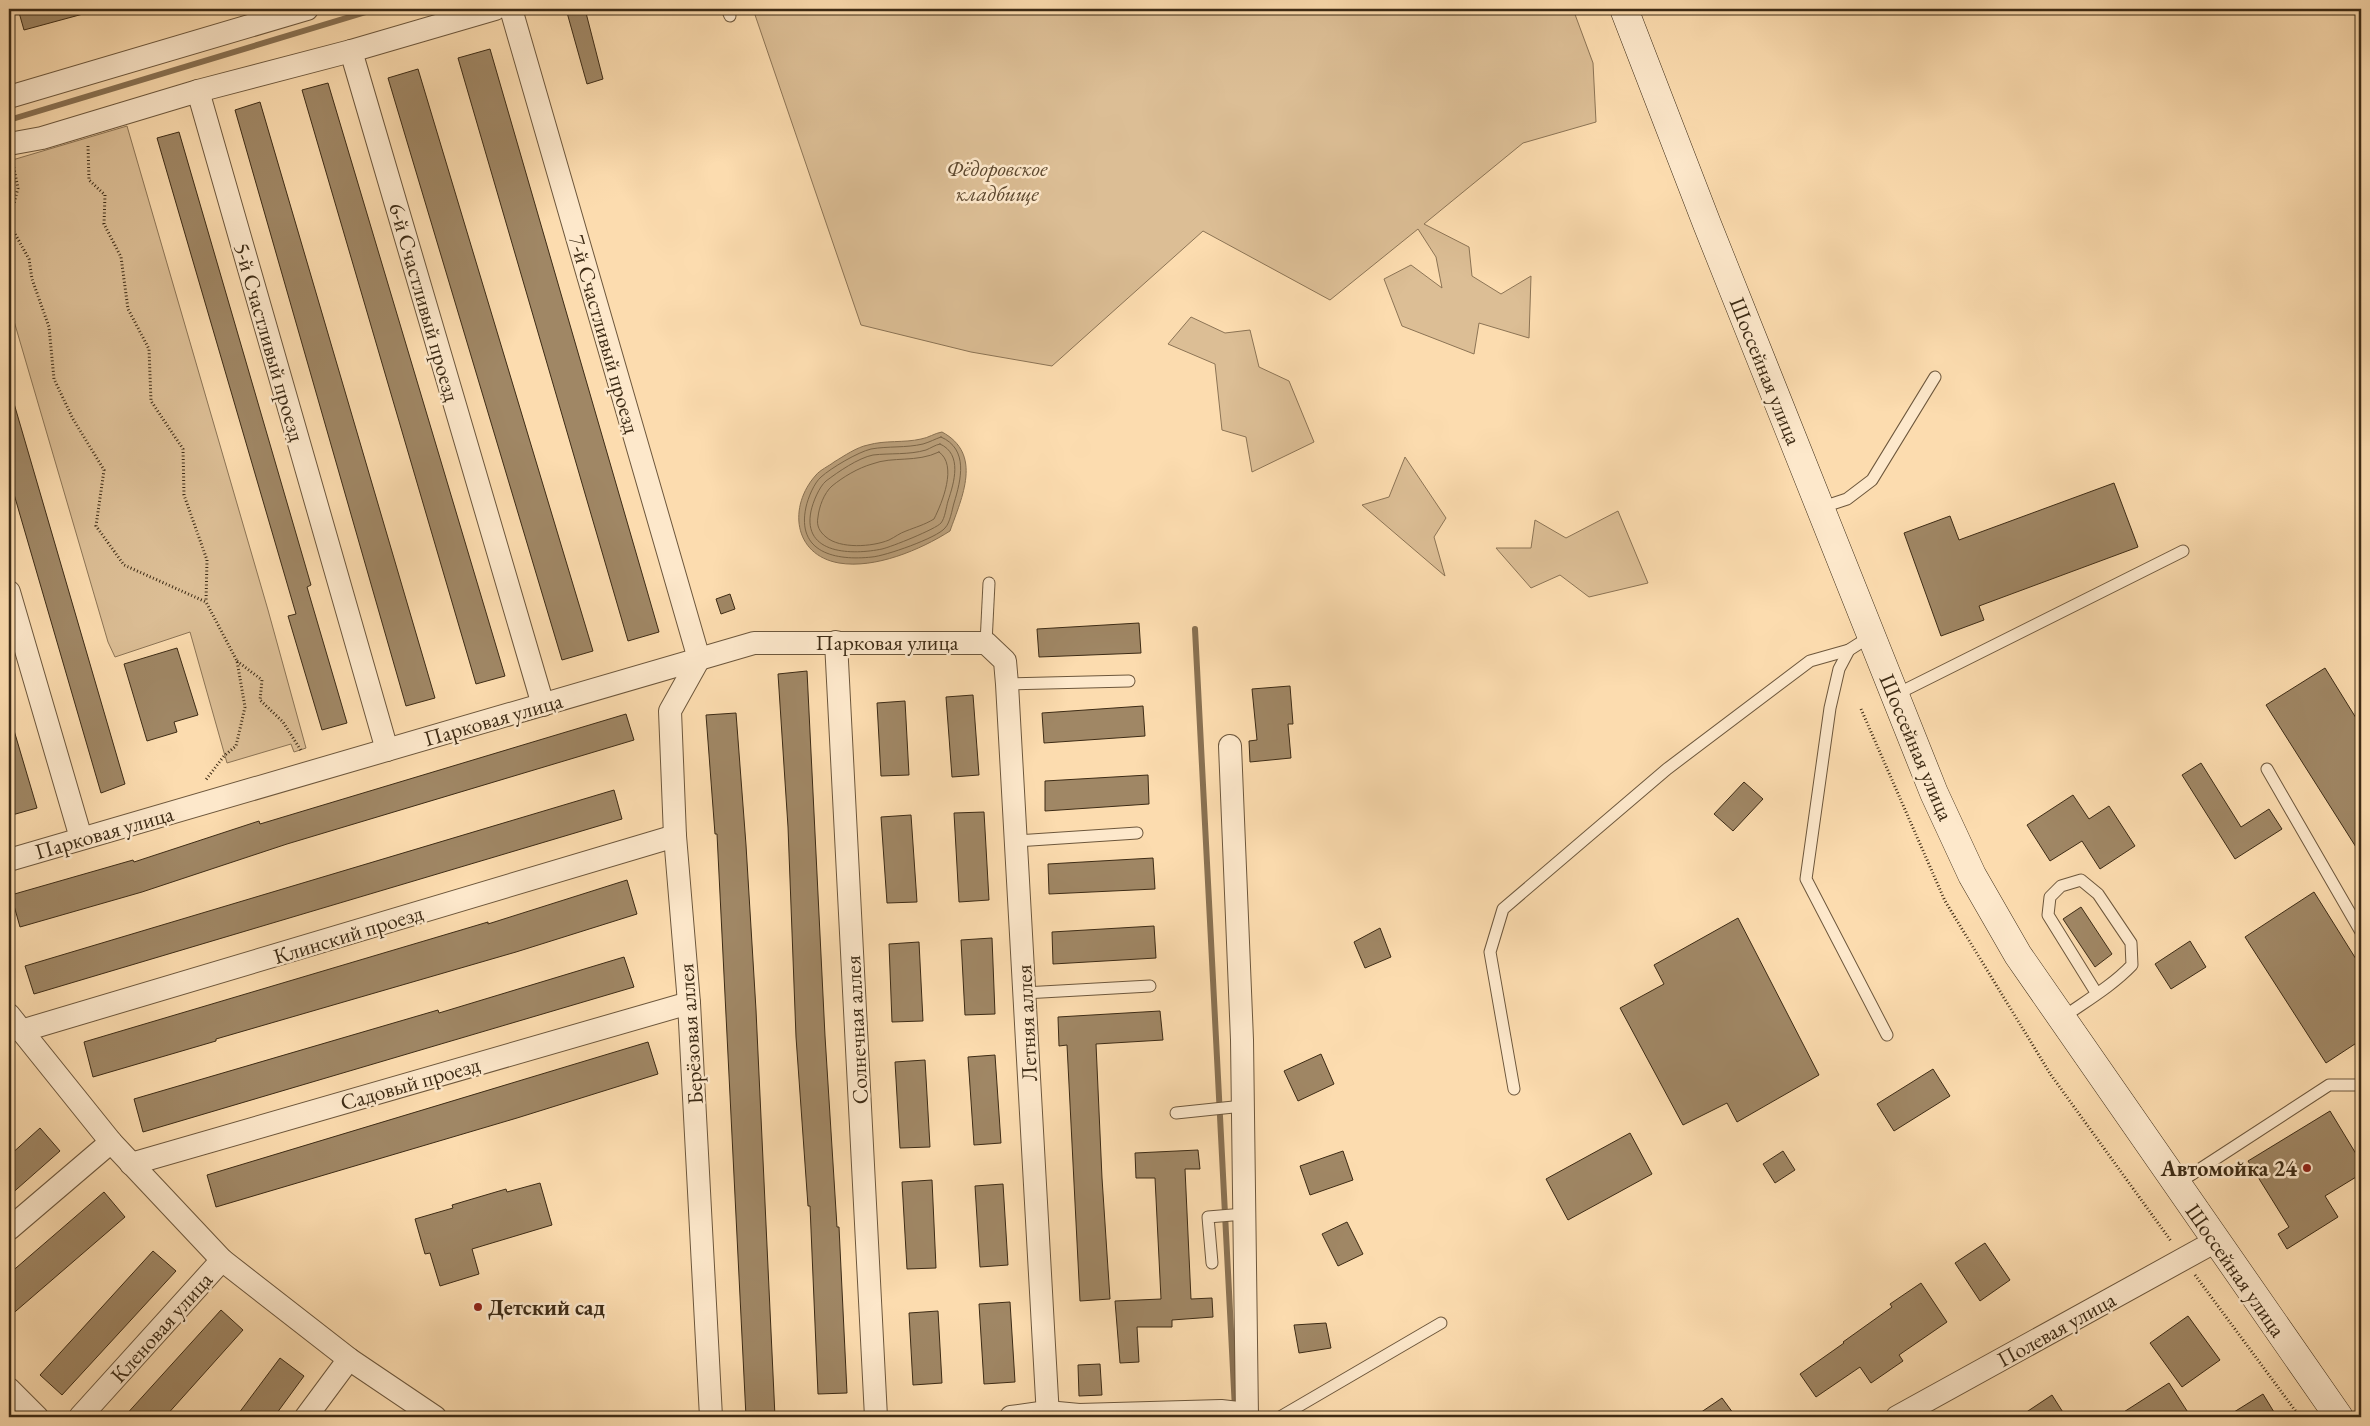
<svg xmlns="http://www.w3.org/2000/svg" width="2370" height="1426" font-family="'EB Garamond',serif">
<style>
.green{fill:#dcbe95;stroke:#8c7455}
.water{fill:#bba07b;stroke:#897152}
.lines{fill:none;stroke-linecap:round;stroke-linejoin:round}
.shore{stroke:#7c6648;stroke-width:1}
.stream{stroke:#897152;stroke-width:6}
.building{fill:#a08765;stroke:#3d2b15}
.lane-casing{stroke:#6d573c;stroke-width:13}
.street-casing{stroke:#6d573c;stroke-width:24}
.secondary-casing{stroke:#3d2b15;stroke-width:29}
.path{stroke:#3d2b15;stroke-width:3;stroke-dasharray:1 2.5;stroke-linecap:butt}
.lane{stroke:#fde8cb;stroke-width:11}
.street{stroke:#fde8cb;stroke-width:22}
.secondary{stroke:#fde8cb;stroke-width:28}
.poi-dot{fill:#8f2418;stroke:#fde8cb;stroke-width:2}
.labels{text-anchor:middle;stroke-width:5;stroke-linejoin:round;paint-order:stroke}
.park-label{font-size:22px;font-style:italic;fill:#5d482f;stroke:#fde8cb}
.street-label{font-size:22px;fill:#3d2b15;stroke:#fde8cb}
.poi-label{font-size:22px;font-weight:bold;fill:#3d2b15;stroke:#fde8cb;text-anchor:end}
</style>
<rect width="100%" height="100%" fill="#fcdcaf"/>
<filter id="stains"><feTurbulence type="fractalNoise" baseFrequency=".004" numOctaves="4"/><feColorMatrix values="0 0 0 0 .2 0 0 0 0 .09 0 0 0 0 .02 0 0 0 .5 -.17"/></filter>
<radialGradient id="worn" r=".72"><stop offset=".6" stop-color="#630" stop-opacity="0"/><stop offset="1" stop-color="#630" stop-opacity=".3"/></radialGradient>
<g class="green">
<polygon points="753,9 1573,9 1593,63 1596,122 1523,143 1424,224 1469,247 1472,276 1501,294 1531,276 1529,338 1479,323 1474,354 1402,326 1384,279 1411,265 1442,288 1436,257 1418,229 1330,300 1203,231 1052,366 971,352 861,325"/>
<polygon points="127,126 268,610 306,748 294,752 291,744 227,763 190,632 115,657 108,642 9,304 9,161"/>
<polygon points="1191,317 1225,333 1250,330 1259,367 1289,381 1314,442 1252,472 1246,437 1222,430 1215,364 1168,344"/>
<polygon points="1405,457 1446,518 1434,537 1445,576 1362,505 1389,497"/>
<polygon points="1618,511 1648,583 1589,597 1560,575 1531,588 1496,548 1531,548 1535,520 1566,538"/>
</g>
<path class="water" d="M942,432C983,454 962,497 950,531C920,550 875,569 839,563C793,555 788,506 816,475C820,470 829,466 834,462C844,456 857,447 868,445C885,440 904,443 921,439C928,438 935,433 942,432Z"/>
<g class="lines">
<g class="shore">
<path d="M941,437C969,449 961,480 954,503C952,510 950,523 945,528C937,538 885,556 872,557C836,561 796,553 806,507C808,498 814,483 821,477C831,468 858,452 871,449C888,446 906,448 923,444C930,442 935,439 941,437Z"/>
<path d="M940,444C963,454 954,483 948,501C946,508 945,518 941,523C936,529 891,547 882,549C853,555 802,555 811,511C813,502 819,487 826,481C838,472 858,458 873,455C890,453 909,455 926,450C931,448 935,445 940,444Z"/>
<path d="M939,452C958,465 942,503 934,519C924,525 916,527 906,531C900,533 895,537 889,540C872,547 840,549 826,537C820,532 816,526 818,517C819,507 824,493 832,486C843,477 858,468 872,464C893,456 916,463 939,452Z"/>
</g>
<g class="stream">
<polyline points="9,120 376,9"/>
<polyline points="1195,629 1235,1409"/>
</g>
</g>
<g class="building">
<polygon points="18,9 83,9 83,14 24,30"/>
<polygon points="566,9 585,9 603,79 587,84"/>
<polygon points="490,49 659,632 628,641 458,58"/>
<polygon points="418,69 593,651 562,660 388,78"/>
<polygon points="328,83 505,676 476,684 302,90"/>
<polygon points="260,102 435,698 406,706 235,110"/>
<polygon points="179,132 311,585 307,587 347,723 322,730 288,616 296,614 157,138"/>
<polygon points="9,400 13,400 125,784 101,793 9,477"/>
<polygon points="2114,483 2138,547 1979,606 1984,620 1941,636 1904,533 1950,516 1959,540"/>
<polygon points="730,594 735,609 721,614 716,599"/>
<polygon points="1139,623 1141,653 1039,657 1037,629"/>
<polygon points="177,648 198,715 174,722 177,732 147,741 124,664"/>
<polygon points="2325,668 2361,726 2361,855 2266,705"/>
<polygon points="807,671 825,1036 837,1227 839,1227 847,1393 818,1394 810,1206 808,1206 796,1037 788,827 778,674"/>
<polygon points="1290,686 1293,724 1288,724 1291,758 1250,762 1249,741 1257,740 1252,689"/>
<polygon points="973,695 979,775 952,777 946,697"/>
<polygon points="905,701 909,775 881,776 877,703"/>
<polygon points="1143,706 1145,736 1044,743 1042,713"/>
<polygon points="736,713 746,845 756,1010 775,1417 746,1417 717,834 715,834 706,715"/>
<polygon points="626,714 634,740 287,844 142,892 20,927 11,895 133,860 134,862 259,821 260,824"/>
<polygon points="13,727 37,808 12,815 9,804 9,728"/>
<polygon points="2201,763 2241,827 2269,809 2282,829 2235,859 2182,775"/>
<polygon points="1148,775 1149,804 1045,811 1045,781"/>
<polygon points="1744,782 1763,799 1733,831 1714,814"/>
<polygon points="614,790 622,819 34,994 25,966"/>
<polygon points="2073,795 2089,819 2109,806 2135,846 2100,869 2082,841 2050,861 2027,825"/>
<polygon points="984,812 989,900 959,902 954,813"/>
<polygon points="911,815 917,902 887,903 881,817"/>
<polygon points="1153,858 1155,889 1049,894 1048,864"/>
<polygon points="627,880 637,914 516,952 216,1039 216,1041 93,1077 84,1042 488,922 488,924"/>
<polygon points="2314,892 2361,967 2361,1040 2326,1063 2245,937"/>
<polygon points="2081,907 2112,954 2095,967 2063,919"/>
<polygon points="1738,918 1819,1075 1737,1122 1727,1103 1683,1125 1620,1008 1664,984 1654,965"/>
<polygon points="1154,926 1156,958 1053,964 1052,932"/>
<polygon points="1380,928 1391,957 1365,968 1354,942"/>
<polygon points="992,938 995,1014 965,1015 961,940"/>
<polygon points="2190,941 2206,967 2171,989 2155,964"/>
<polygon points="919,942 923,1021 892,1022 889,944"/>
<polygon points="624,957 634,987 143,1132 134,1099 438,1010 439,1013"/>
<polygon points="1160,1011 1163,1040 1096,1044 1102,1178 1110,1299 1080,1301 1067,1045 1059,1046 1058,1017"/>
<polygon points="648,1042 658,1074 517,1118 216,1207 207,1175"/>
<polygon points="1321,1054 1334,1084 1298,1101 1284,1071"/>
<polygon points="995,1055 1001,1143 974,1145 968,1057"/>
<polygon points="925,1060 930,1147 900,1148 895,1062"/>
<polygon points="1933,1069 1950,1096 1894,1131 1877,1104"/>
<polygon points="2330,1111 2361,1162 2361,1174 2325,1196 2338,1217 2287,1249 2278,1234 2289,1227 2248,1161"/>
<polygon points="40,1128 60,1151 9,1196 9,1156"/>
<polygon points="1630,1133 1652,1174 1568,1220 1546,1179"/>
<polygon points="1198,1150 1200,1169 1185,1169 1191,1299 1212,1298 1213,1317 1172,1320 1172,1327 1137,1327 1139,1362 1120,1363 1115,1301 1161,1299 1155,1178 1136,1178 1135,1153"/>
<polygon points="1343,1151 1353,1180 1310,1195 1300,1166"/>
<polygon points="1783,1151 1795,1170 1775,1183 1763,1164"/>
<polygon points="932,1180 936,1268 907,1269 902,1182"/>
<polygon points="540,1183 552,1225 472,1249 479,1274 440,1286 430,1253 425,1254 415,1219 453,1208 452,1205 506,1189 507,1192"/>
<polygon points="1003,1184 1008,1265 980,1267 975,1186"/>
<polygon points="104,1192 125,1217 9,1317 9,1274"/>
<polygon points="1347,1222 1363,1254 1338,1266 1322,1234"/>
<polygon points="1985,1243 2010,1280 1980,1301 1955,1263"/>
<polygon points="153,1251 176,1271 62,1395 40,1375"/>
<polygon points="1921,1283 1947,1322 1899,1355 1903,1361 1871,1383 1860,1367 1816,1397 1800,1374 1844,1343 1843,1342 1892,1307 1890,1304"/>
<polygon points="1010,1302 1015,1382 984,1384 979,1304"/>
<polygon points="221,1310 243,1330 165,1417 124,1417"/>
<polygon points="938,1311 942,1383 913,1385 909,1313"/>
<polygon points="2188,1316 2220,1360 2182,1387 2150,1343"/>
<polygon points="1326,1323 1331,1348 1299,1353 1294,1325"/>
<polygon points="280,1358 304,1376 274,1417 236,1417"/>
<polygon points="1100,1364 1102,1395 1079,1396 1078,1365"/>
<polygon points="2169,1383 2191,1417 2116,1417"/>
<polygon points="2263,1394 2277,1417 2226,1417"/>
<polygon points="2052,1395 2066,1417 2019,1417"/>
<polygon points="1722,1398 1736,1417 1694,1417"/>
</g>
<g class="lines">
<g class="lane-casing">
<g id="lane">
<polyline points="727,9 730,16"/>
<polyline points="1820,508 1847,499 1872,480 1935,377"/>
<polyline points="1871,636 1849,650 1839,669 1830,708 1806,879 1887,1035"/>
<polyline points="986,643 989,583"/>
<polyline points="1007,684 1129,681"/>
<polyline points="1895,695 2183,551"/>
<polyline points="2267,769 2361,932"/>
<polyline points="1016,841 1137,833"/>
<polyline points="1024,993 1150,986"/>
<path d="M2062,1018C2086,1001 2112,986 2132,965L2131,943L2098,894L2081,880L2061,886L2050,897L2048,915L2097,994"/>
<polyline points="1514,1089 1490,952 1503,909 1667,769 1810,661 1849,650"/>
<polyline points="1176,1113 1243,1106"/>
<polyline points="2177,1184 2329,1085 2361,1085"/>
<polyline points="1212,1263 1208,1217 1244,1214"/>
<polyline points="1280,1417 1441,1323"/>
</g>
</g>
<g class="street-casing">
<g id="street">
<polyline points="511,9 699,659 670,711 675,836 689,1003 711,1417"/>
<polyline points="351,51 495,9"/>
<polyline points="198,91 351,51 543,705"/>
<polyline points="9,97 307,9"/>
<polyline points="9,144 42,138 198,91 387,750"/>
<polyline points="9,592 81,838"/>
<polyline points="836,642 876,1417"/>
<polyline points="1230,746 1242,1040 1247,1417"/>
<polyline points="9,860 754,643 986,643 1005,661 1007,684 1048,1417"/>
<polyline points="9,1015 111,1142 222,1260 349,1359 435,1417"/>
<polyline points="21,1031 675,836"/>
<polyline points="131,1164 689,1003"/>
<polyline points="9,1229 111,1142"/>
<polyline points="9,1389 37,1417"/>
<polyline points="80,1417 222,1260"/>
<polyline points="306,1417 349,1359"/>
<polyline points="1011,1417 1047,1412 1079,1415 1221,1411 1247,1414"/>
<polyline points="1897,1417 2216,1241"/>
</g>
</g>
<g class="secondary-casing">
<polyline id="secondary" points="1624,9 1707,224 1934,793 1972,875 2018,955 2339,1417"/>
</g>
<g class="path">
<polyline points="88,146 89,180 105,195 104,224 121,257 128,309 149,349 151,401 183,449 184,495 207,560 206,602"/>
<polyline points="13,164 18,188 9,223 29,259 32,279 49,327 54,379 73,419 104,470 96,526 124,565 206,602 237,661 245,707 236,746 224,756 205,781"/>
<polyline points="237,661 262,680 260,700 283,722 302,752"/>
<polyline points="1861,709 1945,901 2051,1075 2171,1241"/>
<polyline points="2195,1275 2300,1417"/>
</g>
<use href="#lane" class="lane"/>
<use href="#street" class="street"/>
<use href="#secondary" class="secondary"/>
</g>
<g class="poi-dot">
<circle cx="2307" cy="1168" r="5"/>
<circle cx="478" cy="1307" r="5"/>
</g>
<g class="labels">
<g class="park-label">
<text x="997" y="176">Фёдоровское<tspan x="997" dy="25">кладбище</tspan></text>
</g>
<g class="street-label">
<text transform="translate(425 302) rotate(74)" y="8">6-й Счастливый проезд</text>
<text transform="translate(605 334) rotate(74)" y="8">7-й Счастливый проезд</text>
<text transform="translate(270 342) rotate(74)" y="8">5-й Счастливый проезд</text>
<text transform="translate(1766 371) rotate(68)" y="8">Шоссейная улица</text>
<text x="887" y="650">Парковая улица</text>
<text transform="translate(493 719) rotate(-16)" y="8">Парковая улица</text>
<text transform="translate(1917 747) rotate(67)" y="8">Шоссейная улица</text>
<text transform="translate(104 832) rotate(-16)" y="8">Парковая улица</text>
<text transform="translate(348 934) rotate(-17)" y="8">Клинский проезд</text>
<text transform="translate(1026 1023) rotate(-93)" y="8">Летняя аллея</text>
<text transform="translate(856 1030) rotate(-93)" y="8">Солнечная аллея</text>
<text transform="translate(690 1034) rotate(-94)" y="8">Берёзовая аллея</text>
<text transform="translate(410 1083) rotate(-16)" y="8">Садовый проезд</text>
<text transform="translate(2236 1270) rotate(55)" y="8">Шоссейная улица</text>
<text transform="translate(161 1327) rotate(-48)" y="8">Кленовая улица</text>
<text transform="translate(2056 1329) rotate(-29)" y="8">Полевая улица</text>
</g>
<g class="poi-label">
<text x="2297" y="1176">Автомойка 24</text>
<text x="488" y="1315" text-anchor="start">Детский сад</text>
</g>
</g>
<rect width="2370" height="1426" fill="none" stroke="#fcdcaf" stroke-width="30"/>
<rect x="10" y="10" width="2350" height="1406" fill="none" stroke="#3d2b15" stroke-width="2.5"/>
<rect x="15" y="15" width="2340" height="1396" fill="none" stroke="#3d2b15"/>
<rect width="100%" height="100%" filter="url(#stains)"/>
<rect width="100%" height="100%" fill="url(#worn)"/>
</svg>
